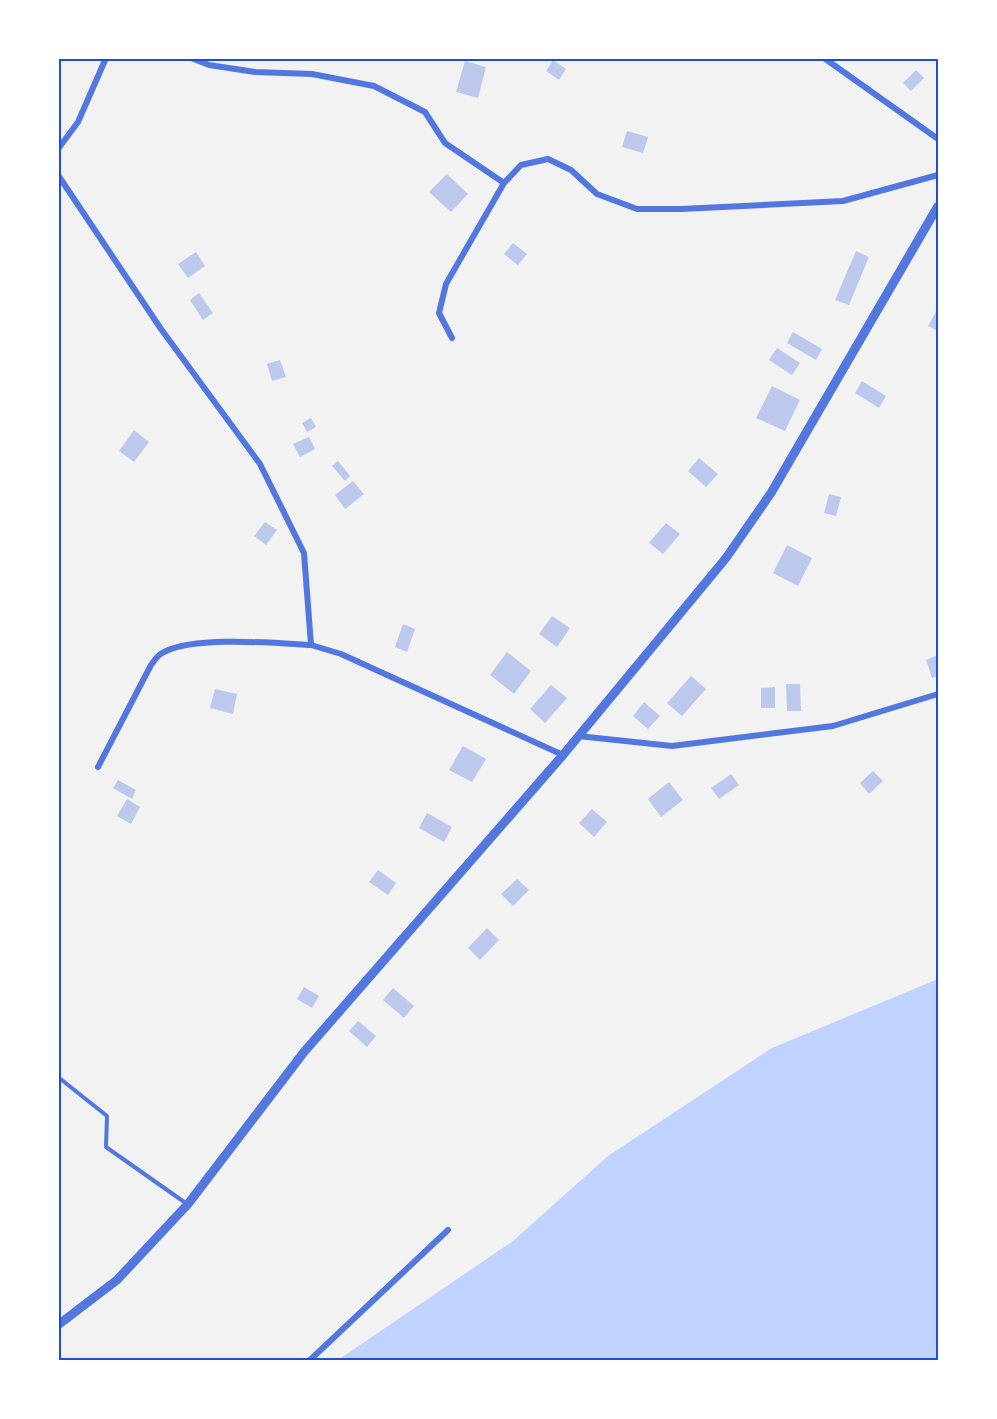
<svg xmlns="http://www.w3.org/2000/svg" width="997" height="1419" font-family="'DejaVu Sans',sans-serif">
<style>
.water{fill:#bfd3fe}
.building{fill:#bdc9ec}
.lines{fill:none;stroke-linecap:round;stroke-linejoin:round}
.service{stroke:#5277de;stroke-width:4}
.minor{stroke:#5277de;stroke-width:6}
.tertiary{stroke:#5277de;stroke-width:9}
.neatline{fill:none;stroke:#1d4ed8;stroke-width:2}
</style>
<rect width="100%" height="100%" fill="#f2f2f2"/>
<polygon class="water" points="938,979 938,1360 338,1360 513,1241 608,1156 772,1048"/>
<g class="building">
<polygon points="553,60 566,69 559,80 546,71"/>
<polygon points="465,61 486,67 478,98 456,92"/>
<polygon points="916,70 924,78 911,91 903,83"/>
<polygon points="627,131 648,137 643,153 622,147"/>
<polygon points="447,174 468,194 451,212 429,192"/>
<polygon points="513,243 527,254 518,265 504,254"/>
<polygon points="856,251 869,257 849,305 835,300"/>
<polygon points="196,252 205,266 188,278 178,264"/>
<polygon points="199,293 213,313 203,320 190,300"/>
<polygon points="938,308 938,331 928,326"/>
<polygon points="793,332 822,349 816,360 787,343"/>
<polygon points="777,348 800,363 792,375 769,360"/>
<polygon points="280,360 286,377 272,381 267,364"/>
<polygon points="862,381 886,396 879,408 855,393"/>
<polygon points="772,386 800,400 785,431 756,418"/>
<polygon points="311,418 316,427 307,432 302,423"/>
<polygon points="134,430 149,442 134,462 119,451"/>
<polygon points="309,437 315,449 300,457 293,444"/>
<polygon points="699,458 718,474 706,487 688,471"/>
<polygon points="338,461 350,476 345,481 332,466"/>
<polygon points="353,481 364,494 345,509 335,495"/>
<polygon points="829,494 841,497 836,516 824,513"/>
<polygon points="265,522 277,530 266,545 254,536"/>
<polygon points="666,523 680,534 663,554 649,543"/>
<polygon points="787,545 812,558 798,586 773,573"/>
<polygon points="552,616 570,628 557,647 539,634"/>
<polygon points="403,624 415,629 407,652 395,647"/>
<polygon points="507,652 531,671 514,694 490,675"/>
<polygon points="938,655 938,676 932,678 926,660"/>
<polygon points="691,676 706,689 682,716 667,703"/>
<polygon points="786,684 800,684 801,711 787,711"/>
<polygon points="551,685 567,698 545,723 530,709"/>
<polygon points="775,687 775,708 761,708 761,688"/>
<polygon points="215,689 237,694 233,714 210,708"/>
<polygon points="644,702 660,716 648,729 633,716"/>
<polygon points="463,746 486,759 472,782 449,770"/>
<polygon points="873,771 883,781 869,794 860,783"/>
<polygon points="731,774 739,785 719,799 711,788"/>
<polygon points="118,780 136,790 132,799 113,788"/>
<polygon points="669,782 683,800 661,817 648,799"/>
<polygon points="127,799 140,807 131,824 117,816"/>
<polygon points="592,809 607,822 594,837 579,823"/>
<polygon points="427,813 452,827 444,842 419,828"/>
<polygon points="378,870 396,883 388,895 369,882"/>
<polygon points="517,879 529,890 513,906 501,894"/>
<polygon points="487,928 499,940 480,960 468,948"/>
<polygon points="304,987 319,996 312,1008 297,999"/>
<polygon points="393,988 414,1006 404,1018 383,1000"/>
<polygon points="358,1021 376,1036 367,1047 349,1031"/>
</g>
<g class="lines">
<polyline class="service" points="58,1077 107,1116 106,1147 187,1204"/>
<g class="minor">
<polyline points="191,58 209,65 255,72 312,74 374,86 425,112 445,143 504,183"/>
<polyline points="824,58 938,139"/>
<polyline points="58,149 78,122 106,58"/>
<polyline points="58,175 161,329 260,464 304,553 311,645 341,654 563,755"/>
<polyline points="452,338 439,313 446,284 504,183 521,165 548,159 571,170 597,194 637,209 681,209 843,201 938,175"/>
<polyline points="578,736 672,746 833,726 938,694"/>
<path d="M98,767L151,665C155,660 157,655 164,652C195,636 274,643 311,645"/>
<polyline points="310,1360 448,1230"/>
</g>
<polyline class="tertiary" points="58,1325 117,1280 188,1204 304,1052 563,755 726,558 771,493 938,206"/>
</g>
<rect width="997" height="1419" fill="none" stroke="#ffffff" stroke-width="120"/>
<rect x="60" y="60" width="877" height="1299" class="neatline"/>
</svg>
